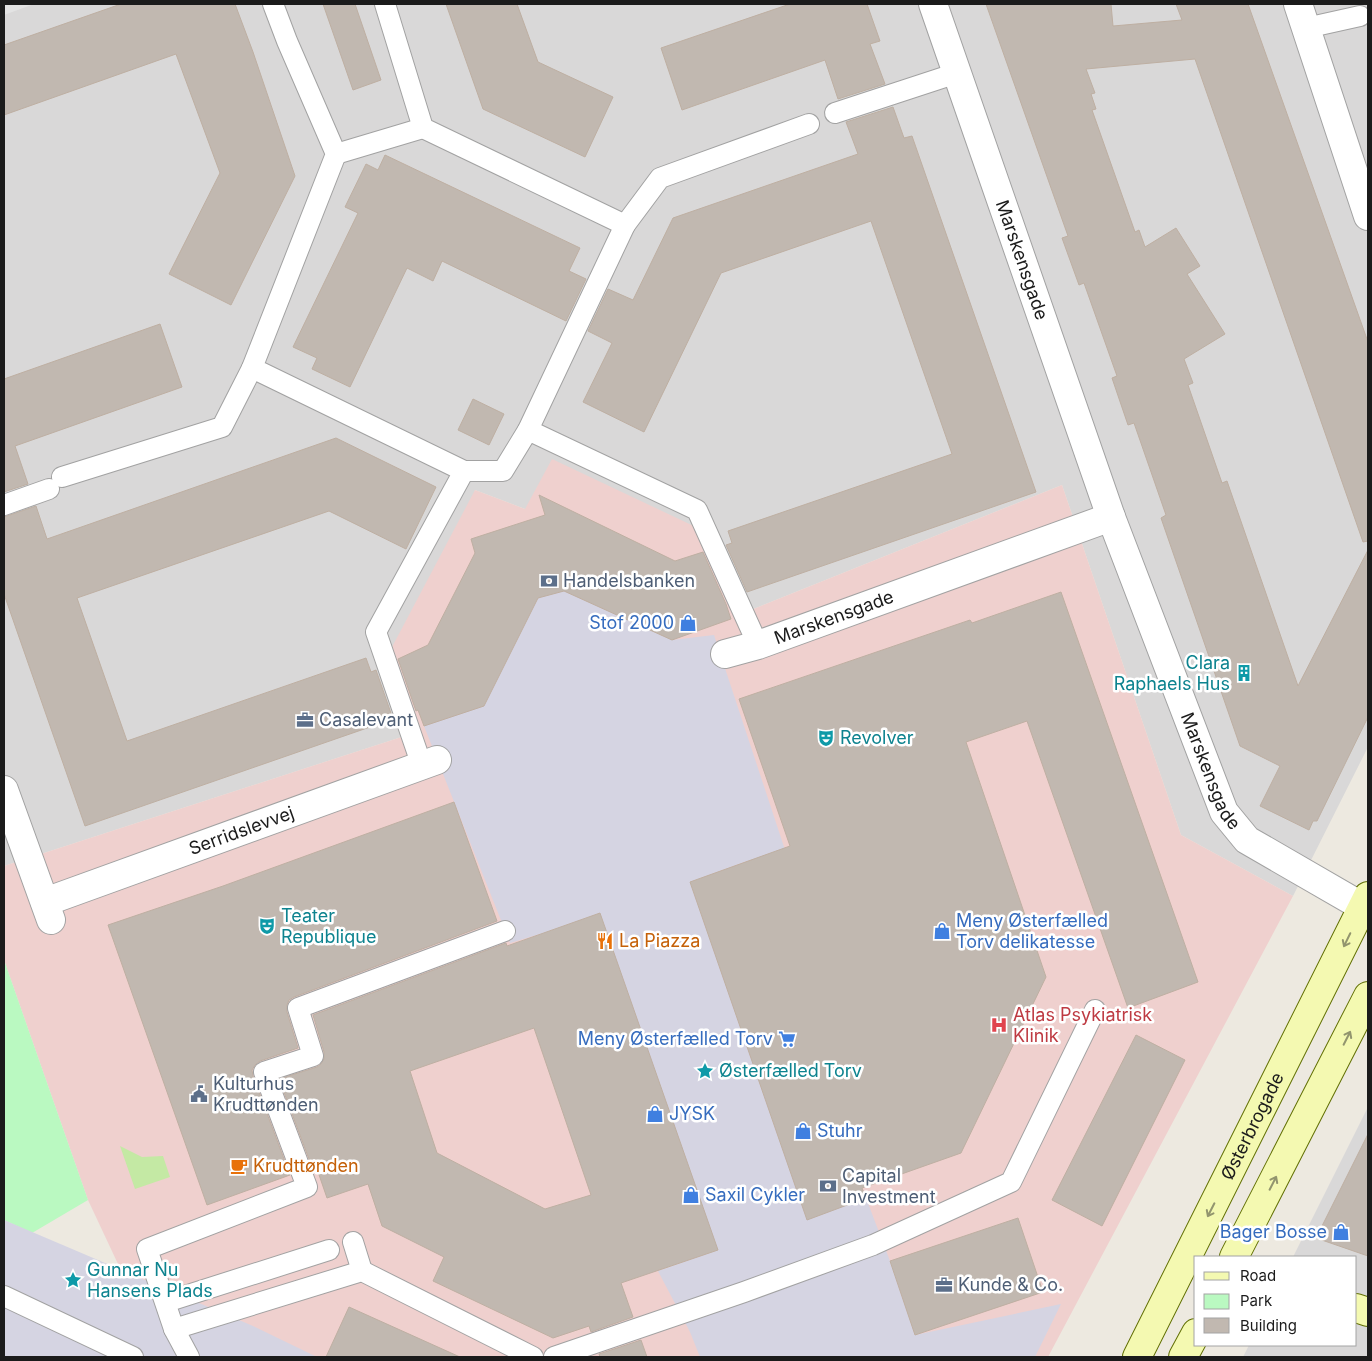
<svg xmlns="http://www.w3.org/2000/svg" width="1372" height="1361" font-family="Inter,sans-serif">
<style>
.residential{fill:#d9d8d8}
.commercial{fill:#efd0ce}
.grass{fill:#c4e9a4}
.park{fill:#baf9c1}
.parking{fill:#e3e3e3}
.plaza{fill:#d5d4e2}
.building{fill:#c1b8b0;stroke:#beafa2;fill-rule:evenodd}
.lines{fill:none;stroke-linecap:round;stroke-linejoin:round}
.lane-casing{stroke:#a2a2a2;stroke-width:22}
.street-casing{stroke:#a2a2a2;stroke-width:30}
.secondary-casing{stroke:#627004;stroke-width:30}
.lane{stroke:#fff;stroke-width:20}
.street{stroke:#fff;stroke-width:28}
.secondary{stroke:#f4f9b1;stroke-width:28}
.oneway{stroke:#92956e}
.labels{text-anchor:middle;stroke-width:5;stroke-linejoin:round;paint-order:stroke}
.street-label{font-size:18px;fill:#1b1b1b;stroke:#fff}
.service-label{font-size:18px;fill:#4e5e75;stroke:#fff;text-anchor:start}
.shop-label{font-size:18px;fill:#366cbe;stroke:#fff;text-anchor:start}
.culture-label{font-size:18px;fill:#0d838f;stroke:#fff;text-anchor:start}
.food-label{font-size:18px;fill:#c56008;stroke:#fff;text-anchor:start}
.health-label{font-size:18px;fill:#be3a42;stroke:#fff;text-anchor:start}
</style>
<rect width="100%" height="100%" fill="#ede9e0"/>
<g class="residential">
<polygon points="4,4 1368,4 1368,747 1293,896 1181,835 1062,485 736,616 525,509 475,490 417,732 4,866"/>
<polygon points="1368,1107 1368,1357 1243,1357 1249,1345 1356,1345 1356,1257 1293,1257"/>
</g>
<polygon class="commercial" points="552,459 700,529 736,616 1062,485 1181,835 1293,896 1048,1357 269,1357 133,1296 88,1200 4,960 4,866 417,732 391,649 475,490 525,509"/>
<polygon class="grass" points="120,1146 142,1157 163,1156 170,1177 135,1189"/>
<polygon class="park" points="4,960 88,1200 32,1233 4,1220"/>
<polygon class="parking" points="4,4 34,4 4,15"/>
<g class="plaza">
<polygon points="564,591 672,640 714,635 786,853 747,861 690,882 807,1219 866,1198 890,1261 915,1335 1061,1304 1035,1357 700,1357 690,1332 658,1271 718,1250 540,934 510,943 424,726 484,706 538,598"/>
<polygon points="4,1220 253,1326 317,1357 4,1357"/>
</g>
<g class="building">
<polygon points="121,4 235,4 253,52 295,176 231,305 169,274 220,173 176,54 4,115 4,45"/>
<polygon points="323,4 355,4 381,80 353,90"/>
<polygon points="446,4 517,4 538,62 613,97 585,157 483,109"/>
<polygon points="790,4 867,4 880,41 870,44 885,84 838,99 825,60 682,110 661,48"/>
<polygon points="986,4 1111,4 1113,26 1182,20 1176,4 1248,4 1368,342 1368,541 1363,542 1195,59 1086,69 1095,93 1091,94 1096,109 1092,110 1135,232 1139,230 1145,247 1176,228 1200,266 1187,274 1225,334 1184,359 1193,383 1188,385 1222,483 1227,481 1298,686 1368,550 1368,717 1317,821 1313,821 1309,830 1260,806 1280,766 1240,746 1161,518 1166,515 1134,423 1128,425 1112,378 1117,376 1084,283 1079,285 1062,238 1068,236"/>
<polygon points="893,107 904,138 912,136 1036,492 747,592 726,545 732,543 728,531 952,454 871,221 721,273 644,432 583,402 612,343 588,331 608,289 633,300 673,218 858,154 846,122"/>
<polygon points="385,155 580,248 569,271 586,279 566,321 442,261 433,281 407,268 350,387 312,369 317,358 293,347 358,213 345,207 366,164 378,170"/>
<polygon points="160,324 182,387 15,446 28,484 4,492 4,379"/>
<polygon points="473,399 504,414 489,445 458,430"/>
<polygon points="336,438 436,487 406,549 329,511 77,598 127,741 366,658 371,672 376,670 393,719 85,826 4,594 4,517 36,506 47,539"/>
<polygon points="539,495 675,561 703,552 726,604 731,619 672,640 564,591 538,598 484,706 424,726 418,710 416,711 398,659 428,645 475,553 471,539 545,515"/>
<polygon points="1061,592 1198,982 1128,1008 1027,721 966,742 1046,977 961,1153 862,1188 866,1198 807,1220 690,882 790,846 739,699 970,620 972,623"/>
<polygon points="454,802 497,921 294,997 289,1000 287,1005 287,1012 298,1048 260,1061 255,1065 252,1070 253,1076 290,1175 207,1205 108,925 223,886"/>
<path d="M600,913L718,1250L621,1283L633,1317L591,1332L589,1326L553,1338L433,1281L444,1257L382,1226L368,1184L327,1198L316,1166L312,1167L279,1079L317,1067L321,1064L324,1059V1052L313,1015L506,943L507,946ZM534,1028L591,1195L545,1209L437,1153L410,1071Z"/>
<polygon points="1136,1035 1185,1060 1102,1226 1052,1200"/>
<polygon points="1368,1134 1368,1256 1316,1238"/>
<polygon points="1018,1218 1043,1292 915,1335 890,1261"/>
<polygon points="349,1307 460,1357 326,1357"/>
<polygon points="641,1340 647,1357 600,1357 599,1354"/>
</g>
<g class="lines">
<g class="lane-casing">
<g id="lane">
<polyline points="273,4 287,41 336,154 252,368 464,471 503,471 528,430 625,225 423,128 385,4"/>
<polyline points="1306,28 1360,16"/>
<polyline points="835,113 957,73"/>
<polyline points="336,154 423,128"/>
<polyline points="625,225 660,178 809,124"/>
<polyline points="528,430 697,510 758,645"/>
<polyline points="62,477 222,427 252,368"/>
<polyline points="4,505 49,489"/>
<polyline points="422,766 376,632 464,471"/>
<polyline points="353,1242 362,1271"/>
<polyline points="4,1296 133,1357"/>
<polyline points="166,1302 329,1250"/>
<polyline points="174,1329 362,1271 533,1357"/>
<polyline points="189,1357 174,1329 147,1249 307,1187 264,1072 313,1056 298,1008 505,931"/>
<polyline points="554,1357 744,1292 873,1245 1011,1182 1095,1010"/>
</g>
</g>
<g class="street-casing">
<g id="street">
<path id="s1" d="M933,4L1111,517L1224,812L1247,840L1363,907"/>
<polyline points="1298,4 1368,216"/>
<path id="s2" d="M725,654L758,645L1111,517"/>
<polyline points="4,790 51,920"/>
<path id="s3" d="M45,902L437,760"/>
</g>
</g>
<g class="secondary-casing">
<g id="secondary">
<polyline points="1234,1257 1368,996"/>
<polyline points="1356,1308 1368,1312"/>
<path id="s4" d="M1137,1357L1368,896"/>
<polyline points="1183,1357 1196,1333"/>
</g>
</g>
<use href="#lane" class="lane"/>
<use href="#street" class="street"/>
<use href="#secondary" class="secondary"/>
</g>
<defs><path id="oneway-shaft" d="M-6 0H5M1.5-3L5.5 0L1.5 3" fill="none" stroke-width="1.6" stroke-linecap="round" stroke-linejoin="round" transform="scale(1.25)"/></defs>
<g class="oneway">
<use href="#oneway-shaft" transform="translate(1347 940) rotate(116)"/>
<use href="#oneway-shaft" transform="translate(1347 1038) rotate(-63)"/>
<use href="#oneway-shaft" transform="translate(1273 1183) rotate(-63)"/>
<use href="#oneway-shaft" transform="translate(1211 1210) rotate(117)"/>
</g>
<defs>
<g id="bank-bare" transform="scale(1.35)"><path d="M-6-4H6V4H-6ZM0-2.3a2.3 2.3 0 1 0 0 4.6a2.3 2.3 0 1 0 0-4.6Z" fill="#5c6f8a" stroke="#fff" stroke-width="2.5" paint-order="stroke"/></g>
<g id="shop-bare" transform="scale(1.35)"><path d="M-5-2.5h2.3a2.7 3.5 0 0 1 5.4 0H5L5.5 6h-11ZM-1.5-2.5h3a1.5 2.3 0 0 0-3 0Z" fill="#3f7fe0" stroke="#fff" stroke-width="2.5" paint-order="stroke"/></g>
<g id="building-bare" transform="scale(1.35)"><path d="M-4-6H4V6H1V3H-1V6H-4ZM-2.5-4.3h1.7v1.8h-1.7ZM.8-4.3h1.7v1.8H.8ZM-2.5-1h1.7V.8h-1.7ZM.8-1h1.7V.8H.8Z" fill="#0f9aa8" stroke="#fff" stroke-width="2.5" paint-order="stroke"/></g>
<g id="office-bare" transform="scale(1.35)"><path d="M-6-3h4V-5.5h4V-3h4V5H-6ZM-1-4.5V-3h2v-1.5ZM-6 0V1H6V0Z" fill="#5c6f8a" stroke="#fff" stroke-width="2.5" paint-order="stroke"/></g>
<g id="theatre-bare" transform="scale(1.35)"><path d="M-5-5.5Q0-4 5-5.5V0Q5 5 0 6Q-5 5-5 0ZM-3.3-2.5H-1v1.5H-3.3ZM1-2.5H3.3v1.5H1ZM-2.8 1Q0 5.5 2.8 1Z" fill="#0f9aa8" stroke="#fff" stroke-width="2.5" paint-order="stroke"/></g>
<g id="restaurant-bare" transform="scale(1.35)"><path d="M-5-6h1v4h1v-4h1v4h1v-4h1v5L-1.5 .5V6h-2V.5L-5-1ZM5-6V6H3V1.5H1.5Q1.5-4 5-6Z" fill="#e8710a" stroke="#fff" stroke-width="2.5" paint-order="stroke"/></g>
<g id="hospital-bare" transform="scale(1.35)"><path d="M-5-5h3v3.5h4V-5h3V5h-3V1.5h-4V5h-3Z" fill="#e0444e" stroke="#fff" stroke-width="2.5" paint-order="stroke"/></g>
<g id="supermarket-bare" transform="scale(1.35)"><path d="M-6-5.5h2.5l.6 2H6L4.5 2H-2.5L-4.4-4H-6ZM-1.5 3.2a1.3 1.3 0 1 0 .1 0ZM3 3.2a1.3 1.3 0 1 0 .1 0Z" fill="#3f7fe0" stroke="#fff" stroke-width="2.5" paint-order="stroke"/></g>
<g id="sight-bare" transform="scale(1.35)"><path d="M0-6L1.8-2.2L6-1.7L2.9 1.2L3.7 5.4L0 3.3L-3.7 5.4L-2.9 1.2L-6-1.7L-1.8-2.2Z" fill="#0f9aa8" stroke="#fff" stroke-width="2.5" paint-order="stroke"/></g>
<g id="civic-bare" transform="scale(1.35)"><path d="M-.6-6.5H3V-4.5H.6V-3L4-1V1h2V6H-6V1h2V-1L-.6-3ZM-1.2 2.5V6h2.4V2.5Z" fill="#5c6f8a" stroke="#fff" stroke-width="2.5" paint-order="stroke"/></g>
<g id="cafe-bare" transform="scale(1.35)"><path d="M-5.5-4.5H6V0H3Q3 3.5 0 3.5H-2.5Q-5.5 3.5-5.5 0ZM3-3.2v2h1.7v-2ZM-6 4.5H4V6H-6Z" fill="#e8710a" stroke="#fff" stroke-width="2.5" paint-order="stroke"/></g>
</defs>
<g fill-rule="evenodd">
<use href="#bank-bare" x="549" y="581"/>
<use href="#shop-bare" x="688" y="623"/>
<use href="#building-bare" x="1244" y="673"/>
<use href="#office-bare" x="305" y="720"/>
<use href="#theatre-bare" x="826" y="738"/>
<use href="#theatre-bare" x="267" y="926"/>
<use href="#shop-bare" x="942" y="931"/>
<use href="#restaurant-bare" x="605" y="941"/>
<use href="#hospital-bare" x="999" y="1025"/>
<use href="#supermarket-bare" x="787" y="1039"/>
<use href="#sight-bare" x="705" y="1071"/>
<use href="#civic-bare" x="199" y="1094"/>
<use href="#shop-bare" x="655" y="1114"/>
<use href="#shop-bare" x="803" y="1131"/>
<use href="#cafe-bare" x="239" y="1166"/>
<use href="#bank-bare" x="828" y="1186"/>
<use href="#shop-bare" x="691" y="1195"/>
<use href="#shop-bare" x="1341" y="1232"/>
<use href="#sight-bare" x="73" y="1280"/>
<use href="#office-bare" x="944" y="1285"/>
</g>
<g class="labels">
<g class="street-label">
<text dy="6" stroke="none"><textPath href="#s1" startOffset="271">Marskensgade</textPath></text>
<text dy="6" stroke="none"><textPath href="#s2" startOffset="115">Marskensgade</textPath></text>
<text dy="6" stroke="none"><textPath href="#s1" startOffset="816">Marskensgade</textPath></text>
<text dy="6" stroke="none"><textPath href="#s3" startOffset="209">Serridslevvej</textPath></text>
<text dy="6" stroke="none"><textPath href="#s4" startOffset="258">Østerbrogade</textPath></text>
</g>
<g class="service-label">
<text x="563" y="587">Handelsbanken</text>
<text x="319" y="726">Casalevant</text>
<text x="213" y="1090">Kulturhus<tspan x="213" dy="21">Krudttønden</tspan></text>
<text x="842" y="1182">Capital<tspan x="842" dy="21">Investment</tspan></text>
<text x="958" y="1291">Kunde &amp; Co.</text>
</g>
<g class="shop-label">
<text x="674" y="629" text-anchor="end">Stof 2000</text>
<text x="956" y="927">Meny Østerfælled<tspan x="956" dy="21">Torv delikatesse</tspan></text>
<text x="773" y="1045" text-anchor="end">Meny Østerfælled Torv</text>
<text x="669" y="1120">JYSK</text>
<text x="817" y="1137">Stuhr</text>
<text x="705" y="1201">Saxil Cykler</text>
<text x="1327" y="1238" text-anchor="end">Bager Bosse</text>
</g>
<g class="culture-label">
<text x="1230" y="669" text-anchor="end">Clara<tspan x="1230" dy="21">Raphaels Hus</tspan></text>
<text x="840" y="744">Revolver</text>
<text x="281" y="922">Teater<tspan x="281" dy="21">Republique</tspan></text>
<text x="719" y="1077">Østerfælled Torv</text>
<text x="87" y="1276">Gunnar Nu<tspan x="87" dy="21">Hansens Plads</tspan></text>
</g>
<g class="food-label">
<text x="619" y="947">La Piazza</text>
<text x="253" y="1172">Krudttønden</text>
</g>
<g class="health-label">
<text x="1013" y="1021">Atlas Psykiatrisk<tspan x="1013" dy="21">Klinik</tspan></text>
</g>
</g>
<rect width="1372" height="1361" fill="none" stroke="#1b1b1b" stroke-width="10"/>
<rect x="1194" y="1256" width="162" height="90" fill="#ffffff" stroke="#a4a4a4"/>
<rect x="1204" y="1272" width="25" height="8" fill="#f4f9b1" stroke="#a4a4a4"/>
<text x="1240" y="1281" font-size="15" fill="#1b1b1b">Road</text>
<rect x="1204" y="1294" width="25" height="15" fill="#baf9c1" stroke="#a4a4a4"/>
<text x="1240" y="1306" font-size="15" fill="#1b1b1b">Park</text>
<rect x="1204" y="1318" width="25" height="15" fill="#c1b8b0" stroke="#a4a4a4"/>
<text x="1240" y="1331" font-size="15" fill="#1b1b1b">Building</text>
</svg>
